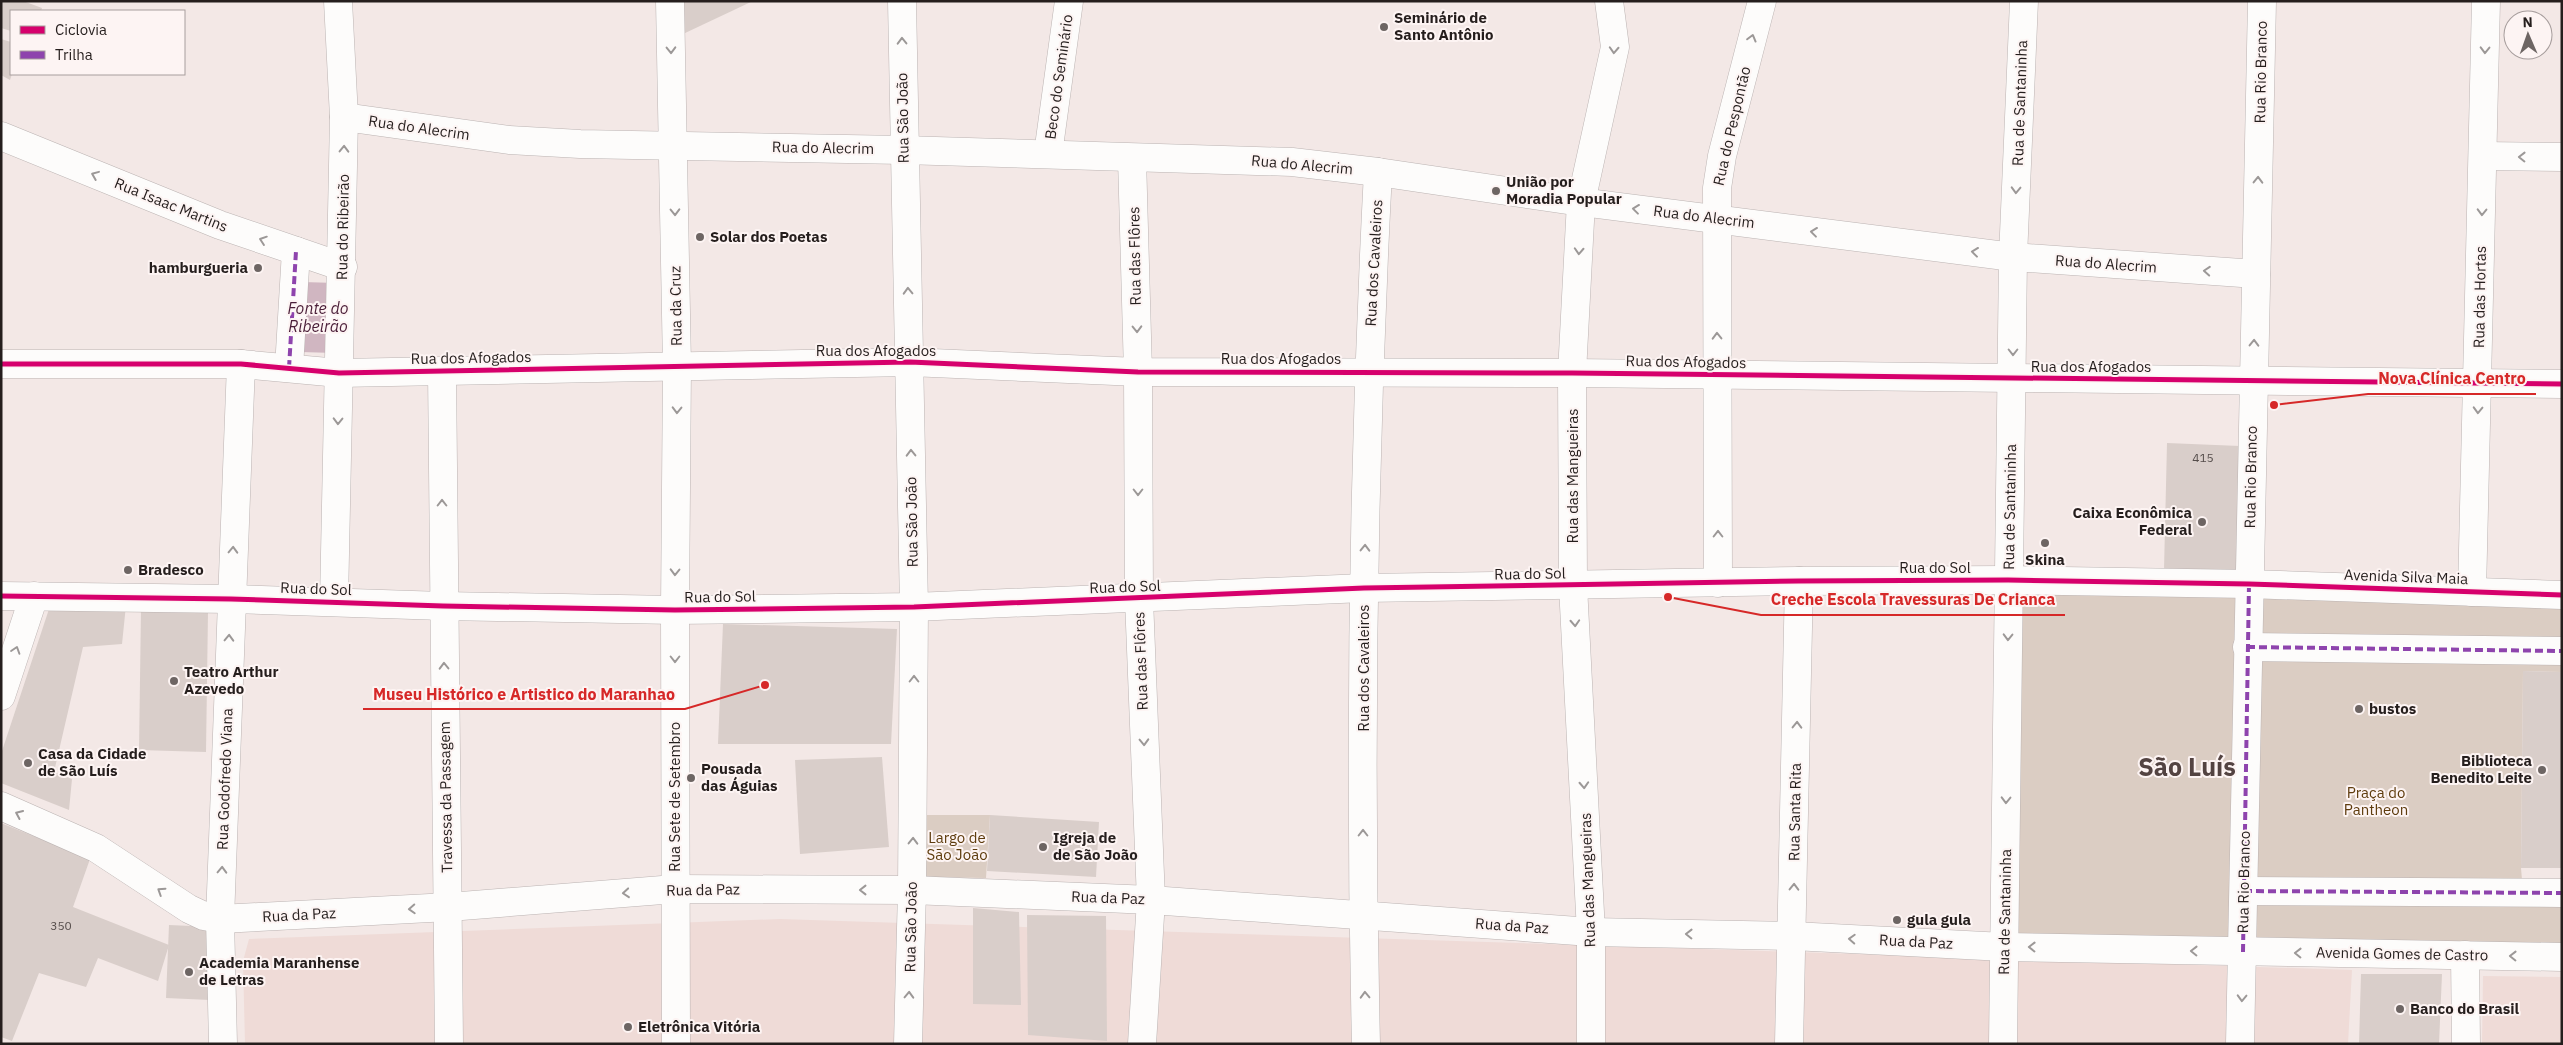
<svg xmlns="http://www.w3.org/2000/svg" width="2563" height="1045" font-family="'IBM Plex Sans',sans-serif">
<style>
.built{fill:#efdbd7}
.green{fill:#dbcdc3}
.water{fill:#d0b6c1}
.building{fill:#d9ceca}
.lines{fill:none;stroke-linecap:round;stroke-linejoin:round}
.minor-casing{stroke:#bbb3b2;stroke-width:29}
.major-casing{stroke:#bbb3b2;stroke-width:29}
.minor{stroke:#fdfcfb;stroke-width:28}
.major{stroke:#fdfcfb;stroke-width:28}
.quiet{stroke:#8e44ad;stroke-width:4;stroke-dasharray:8 4;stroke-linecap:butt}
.cycleway-casing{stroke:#fdf4f3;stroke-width:8}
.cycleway{stroke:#d6006c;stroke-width:5}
.oneway{stroke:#9c9897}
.poi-dot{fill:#6d6563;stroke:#fdf4f3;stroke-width:2}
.labels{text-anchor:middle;stroke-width:4;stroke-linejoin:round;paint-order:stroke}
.number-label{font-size:12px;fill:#554d4b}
.poi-label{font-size:15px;font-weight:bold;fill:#251e1d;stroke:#fdf4f3;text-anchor:start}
.street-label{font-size:15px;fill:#251e1d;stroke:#fdf4f3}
.park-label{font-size:15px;fill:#5e3c0d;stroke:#fdf4f3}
.water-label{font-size:16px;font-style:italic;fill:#4a1e38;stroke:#fdf4f3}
.town-label{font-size:25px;font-weight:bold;fill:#534341;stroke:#fdf4f3}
.leader{fill:none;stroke:#d62828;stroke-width:2}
.callout-dot{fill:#d62828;stroke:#fdf4f3;stroke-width:2}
.callout-label{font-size:16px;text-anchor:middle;font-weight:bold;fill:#d62828;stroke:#fdf4f3;stroke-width:4;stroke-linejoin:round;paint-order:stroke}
</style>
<rect width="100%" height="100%" fill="#f3e8e6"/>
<g class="built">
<polygon points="780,919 2352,970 2348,1044 245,1044 243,961 249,939"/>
<polygon points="2483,976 2562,977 2562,1044 2482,1044"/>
</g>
<g class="green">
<polygon points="2016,594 2562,603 2562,672 2523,671 2521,868 2522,880 2562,881 2562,952 2011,936"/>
<polygon points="927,815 990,815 986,878 925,877"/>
</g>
<polygon class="water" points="302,282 337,283 335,353 300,352"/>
<g class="building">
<polygon points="1,1 23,1 42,8 41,11 11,11 11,31 1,28"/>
<polygon points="683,1 753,1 683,34"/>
<polygon points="1,39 11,42 12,74 10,80 1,75"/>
<polygon points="2167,443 2240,446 2238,572 2164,570"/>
<polygon points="126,605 122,644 83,647 54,772 72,779 69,810 1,783 1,754 50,606"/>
<polygon points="141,609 208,612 206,752 139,750"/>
<polygon points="723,624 897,629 891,744 718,744"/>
<polygon points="2523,671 2562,672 2562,868 2521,868"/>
<polygon points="882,757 889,847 800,854 795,760"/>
<polygon points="990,815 1099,822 1096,877 987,871"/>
<polygon points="1,823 90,859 73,907 169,945 158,981 98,958 86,987 39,973 12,1041 1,1037"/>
<polygon points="973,908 1019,912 1021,1005 973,1004"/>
<polygon points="1027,915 1106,916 1107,1041 1028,1035"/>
<polygon points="169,925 213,927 210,1000 166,998"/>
<polygon points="2361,974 2442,974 2439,1044 2359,1044"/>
</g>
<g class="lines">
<g class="minor-casing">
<g id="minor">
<polyline points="670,1 677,366 675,610 676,1044"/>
<polyline points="902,1 914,607 912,890 908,1044"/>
<polyline points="344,117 509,140 580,144 903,150 1292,162 1378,172 1581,202 2013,257 2256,274"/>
<polyline points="1,136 220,225 343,267"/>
<polyline points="1048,154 1069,1"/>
<polyline points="2483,156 2562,157"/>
<polyline points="1132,158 1138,372 1139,599 1151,900 1142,1044"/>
<polyline points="1,364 241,364 339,373 910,362 1138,372 1572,373 2562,384"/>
<polyline points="289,368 296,251"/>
<polyline points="442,371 449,1044"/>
<polyline points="1718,583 1717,188 1722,156 1762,1"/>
<polyline points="2472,592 2486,1"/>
<polyline points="1,596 231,599 443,606 675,610 914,607 1364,588 1799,581 2008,580 2249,584 2562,595"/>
<polyline points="334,602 344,117 338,1"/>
<polyline points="2247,647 2562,651"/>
<polyline points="1,696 34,596"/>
<polyline points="2244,891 2562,893"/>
<polyline points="2465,955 2466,1044"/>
<polyline points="223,1044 220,919 241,364"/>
<path d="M1366,1044C1359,753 1363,462 1378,172"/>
<polyline points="1591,1044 1591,932 1573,586 1572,373 1581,202 1615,47 1609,1"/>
<polyline points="1789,1044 1799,581"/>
<polyline points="2003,1044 2013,257 2024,1"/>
<polyline points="2240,1044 2262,1"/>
</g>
</g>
<g class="major-casing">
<polyline id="major" points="1,806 96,848 189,909 204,916 220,919 449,907 675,889 912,890 1151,900 1591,932 1793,936 2004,947 2562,957"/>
</g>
<use href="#minor" class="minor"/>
<use href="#major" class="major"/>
<g class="quiet">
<polyline points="289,368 296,251"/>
<polyline points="2247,647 2562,651"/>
<polyline points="2244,891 2562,893"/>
<polyline points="2243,952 2249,584"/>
</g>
<g class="cycleway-casing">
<g id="cycleway">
<polyline points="1,364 241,364 339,373 910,362 1138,372 1572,373 2562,384"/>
<polyline points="1,596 231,599 443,606 675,610 914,607 1364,588 1799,581 2008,580 2249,584 2562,595"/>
</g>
</g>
<use href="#cycleway" class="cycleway"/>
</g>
<defs><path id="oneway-chevron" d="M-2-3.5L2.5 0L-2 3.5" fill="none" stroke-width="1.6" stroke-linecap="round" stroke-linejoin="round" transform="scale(1.25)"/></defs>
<g class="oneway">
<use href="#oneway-chevron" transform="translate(1752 38) rotate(-75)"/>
<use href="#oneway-chevron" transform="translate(902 41) rotate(-91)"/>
<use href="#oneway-chevron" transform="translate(671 50) rotate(89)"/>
<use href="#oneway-chevron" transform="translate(1614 50) rotate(93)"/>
<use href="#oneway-chevron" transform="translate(2485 50) rotate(91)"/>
<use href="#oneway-chevron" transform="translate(344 149) rotate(-89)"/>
<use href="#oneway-chevron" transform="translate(2522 157) rotate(-179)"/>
<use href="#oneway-chevron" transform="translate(95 175) rotate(-158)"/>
<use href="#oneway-chevron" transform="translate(2258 180) rotate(-89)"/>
<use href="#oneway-chevron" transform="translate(2016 190) rotate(92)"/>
<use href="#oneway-chevron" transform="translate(1636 209) rotate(-173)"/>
<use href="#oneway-chevron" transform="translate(675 212) rotate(89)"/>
<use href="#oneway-chevron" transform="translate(2482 212) rotate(91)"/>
<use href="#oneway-chevron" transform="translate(1814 232) rotate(-173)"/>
<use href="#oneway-chevron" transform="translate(263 240) rotate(-161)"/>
<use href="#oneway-chevron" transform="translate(1579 251) rotate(93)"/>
<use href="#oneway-chevron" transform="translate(1975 252) rotate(-173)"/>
<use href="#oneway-chevron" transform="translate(2207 271) rotate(-176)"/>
<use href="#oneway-chevron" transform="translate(908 291) rotate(-92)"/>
<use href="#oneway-chevron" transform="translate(1137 329) rotate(89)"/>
<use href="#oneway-chevron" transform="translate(1717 336) rotate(-91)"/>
<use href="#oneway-chevron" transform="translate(2254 343) rotate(-89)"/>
<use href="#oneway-chevron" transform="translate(2013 352) rotate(90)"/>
<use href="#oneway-chevron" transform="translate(677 410) rotate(91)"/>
<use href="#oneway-chevron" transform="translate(2478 410) rotate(92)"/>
<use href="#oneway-chevron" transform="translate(338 421) rotate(91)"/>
<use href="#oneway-chevron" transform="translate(911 453) rotate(-91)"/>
<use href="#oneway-chevron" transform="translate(1138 492) rotate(90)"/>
<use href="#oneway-chevron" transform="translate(442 503) rotate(-90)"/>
<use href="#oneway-chevron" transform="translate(1718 534) rotate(-90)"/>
<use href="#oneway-chevron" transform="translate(1365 548) rotate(-89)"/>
<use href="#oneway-chevron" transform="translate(233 550) rotate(-88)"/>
<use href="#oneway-chevron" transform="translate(675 572) rotate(91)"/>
<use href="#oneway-chevron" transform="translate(1575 623) rotate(87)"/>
<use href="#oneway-chevron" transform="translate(2008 637) rotate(91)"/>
<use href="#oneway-chevron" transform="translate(229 638) rotate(-88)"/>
<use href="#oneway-chevron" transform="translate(16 650) rotate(-72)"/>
<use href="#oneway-chevron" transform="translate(675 659) rotate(90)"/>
<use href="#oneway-chevron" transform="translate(444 666) rotate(-91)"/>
<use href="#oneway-chevron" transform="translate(914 679) rotate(-90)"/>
<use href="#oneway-chevron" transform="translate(1797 725) rotate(-89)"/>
<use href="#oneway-chevron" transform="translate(1144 742) rotate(88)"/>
<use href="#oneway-chevron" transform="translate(1584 785) rotate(87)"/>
<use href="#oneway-chevron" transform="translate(2006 800) rotate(91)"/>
<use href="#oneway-chevron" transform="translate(19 814) rotate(-156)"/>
<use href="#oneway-chevron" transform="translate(1363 833) rotate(-90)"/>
<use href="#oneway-chevron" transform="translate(913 841) rotate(-89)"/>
<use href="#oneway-chevron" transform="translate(222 870) rotate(-88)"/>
<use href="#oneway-chevron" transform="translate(1794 887) rotate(-89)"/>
<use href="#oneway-chevron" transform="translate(863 890) rotate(-180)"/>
<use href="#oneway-chevron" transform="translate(161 891) rotate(-147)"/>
<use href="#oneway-chevron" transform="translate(626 893) rotate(175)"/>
<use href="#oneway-chevron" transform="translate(412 909) rotate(177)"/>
<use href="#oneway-chevron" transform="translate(1689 934) rotate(-179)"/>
<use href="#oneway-chevron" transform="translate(1852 939) rotate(-177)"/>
<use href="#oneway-chevron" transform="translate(2032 947) rotate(-179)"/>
<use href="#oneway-chevron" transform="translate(2194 951) rotate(-179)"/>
<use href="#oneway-chevron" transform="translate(2298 953) rotate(-179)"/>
<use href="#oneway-chevron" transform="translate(2513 956) rotate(-179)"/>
<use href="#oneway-chevron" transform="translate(909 995) rotate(-88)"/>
<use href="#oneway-chevron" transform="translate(1365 995) rotate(-92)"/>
<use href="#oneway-chevron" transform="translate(2242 998) rotate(92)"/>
</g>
<g class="poi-dot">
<circle cx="1384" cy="27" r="5"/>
<circle cx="1496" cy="191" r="5"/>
<circle cx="700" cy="237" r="5"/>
<circle cx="258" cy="268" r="5"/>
<circle cx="2202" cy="522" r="5"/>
<circle cx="2045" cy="543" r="5"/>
<circle cx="128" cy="570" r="5"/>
<circle cx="174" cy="681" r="5"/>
<circle cx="2359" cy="709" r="5"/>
<circle cx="28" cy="763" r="5"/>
<circle cx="2542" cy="770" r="5"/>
<circle cx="691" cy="778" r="5"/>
<circle cx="1043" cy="847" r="5"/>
<circle cx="1897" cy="920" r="5"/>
<circle cx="189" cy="972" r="5"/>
<circle cx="2400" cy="1009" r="5"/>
<circle cx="628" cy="1027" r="5"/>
</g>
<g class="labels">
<g class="number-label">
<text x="2203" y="462">415</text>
<text x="61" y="930">350</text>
</g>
<g class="poi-label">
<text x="1394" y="23">Seminário de<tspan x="1394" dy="17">Santo Antônio</tspan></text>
<text x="1506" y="187">União por<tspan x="1506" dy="17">Moradia Popular</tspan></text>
<text x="710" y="242">Solar dos Poetas</text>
<text x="248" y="273" text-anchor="end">hamburgueria</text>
<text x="2192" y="518" text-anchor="end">Caixa Econômica<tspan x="2192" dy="17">Federal</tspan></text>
<text x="2045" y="565" text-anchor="middle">Skina</text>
<text x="138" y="575">Bradesco</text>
<text x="184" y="677">Teatro Arthur<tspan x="184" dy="17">Azevedo</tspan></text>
<text x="2369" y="714">bustos</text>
<text x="38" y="759">Casa da Cidade<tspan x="38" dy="17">de São Luís</tspan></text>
<text x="2532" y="766" text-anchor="end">Biblioteca<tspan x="2532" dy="17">Benedito Leite</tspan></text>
<text x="701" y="774">Pousada<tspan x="701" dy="17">das Águias</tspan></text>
<text x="1053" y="843">Igreja de<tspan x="1053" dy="17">de São João</tspan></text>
<text x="1907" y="925">gula gula</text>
<text x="199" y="968">Academia Maranhense<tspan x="199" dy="17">de Letras</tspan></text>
<text x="2410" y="1014">Banco do Brasil</text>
<text x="638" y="1032">Eletrônica Vitória</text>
</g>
<g class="street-label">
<text transform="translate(2261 72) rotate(-89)" y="5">Rua Rio Branco</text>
<text transform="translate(1059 77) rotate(-82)" y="5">Beco do Seminário</text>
<text transform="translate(2020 103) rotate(-88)" y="5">Rua de Santaninha</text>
<text transform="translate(903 118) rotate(-91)" y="5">Rua São João</text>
<text transform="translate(1732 126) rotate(-77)" y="5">Rua do Pespontão</text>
<text transform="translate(419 128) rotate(8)" y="5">Rua do Alecrim</text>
<text transform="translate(823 148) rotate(1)" y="5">Rua do Alecrim</text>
<text transform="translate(1302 165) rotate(5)" y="5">Rua do Alecrim</text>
<text transform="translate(171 205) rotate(22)" y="5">Rua Isaac Martins</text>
<text transform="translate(1704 217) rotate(7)" y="5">Rua do Alecrim</text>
<text transform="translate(343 227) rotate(-89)" y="5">Rua do Ribeirão</text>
<text transform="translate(1135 256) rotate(-91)" y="5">Rua das Flôres</text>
<text transform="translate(1374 263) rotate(-87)" y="5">Rua dos Cavaleiros</text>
<text transform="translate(2106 264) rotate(4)" y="5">Rua do Alecrim</text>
<text transform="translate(2480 297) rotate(-89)" y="5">Rua das Hortas</text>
<text transform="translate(676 306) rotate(-91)" y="5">Rua da Cruz</text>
<text x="876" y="356">Rua dos Afogados</text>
<text transform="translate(471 358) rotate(-1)" y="5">Rua dos Afogados</text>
<text x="1281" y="364">Rua dos Afogados</text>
<text transform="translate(1686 362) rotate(1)" y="5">Rua dos Afogados</text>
<text x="2091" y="372">Rua dos Afogados</text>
<text transform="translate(1573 476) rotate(-90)" y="5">Rua das Mangueiras</text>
<text transform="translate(2251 477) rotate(-89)" y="5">Rua Rio Branco</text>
<text transform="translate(2010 507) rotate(-89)" y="5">Rua de Santaninha</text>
<text transform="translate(912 522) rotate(-91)" y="5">Rua São João</text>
<text x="1935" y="573">Rua do Sol</text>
<text transform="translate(1530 574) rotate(-1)" y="5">Rua do Sol</text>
<text transform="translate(2406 577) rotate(2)" y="5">Avenida Silva Maia</text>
<text transform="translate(1125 587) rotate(-2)" y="5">Rua do Sol</text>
<text transform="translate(316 589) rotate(2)" y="5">Rua do Sol</text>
<text transform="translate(720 597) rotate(-1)" y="5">Rua do Sol</text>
<text transform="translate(1141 661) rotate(-92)" y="5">Rua das Flôres</text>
<text transform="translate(1364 668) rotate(-90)" y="5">Rua dos Cavaleiros</text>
<text transform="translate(225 779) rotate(-88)" y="5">Rua Godofredo Viana</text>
<text transform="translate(446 797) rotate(-91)" y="5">Travessa da Passagem</text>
<text transform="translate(675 797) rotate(-90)" y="5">Rua Sete de Setembro</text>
<text transform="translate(1795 812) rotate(-89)" y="5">Rua Santa Rita</text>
<text transform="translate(1588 880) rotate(-92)" y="5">Rua das Mangueiras</text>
<text transform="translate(2244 882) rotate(-89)" y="5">Rua Rio Branco</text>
<text transform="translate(703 890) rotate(-1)" y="5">Rua da Paz</text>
<text transform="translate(1108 898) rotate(2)" y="5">Rua da Paz</text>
<text transform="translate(2005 912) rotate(-89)" y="5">Rua de Santaninha</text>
<text transform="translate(299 915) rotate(-3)" y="5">Rua da Paz</text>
<text transform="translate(1512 926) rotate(4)" y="5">Rua da Paz</text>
<text transform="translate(911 927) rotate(-89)" y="5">Rua São João</text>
<text transform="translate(1916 942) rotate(3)" y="5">Rua da Paz</text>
<text transform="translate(2402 954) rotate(1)" y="5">Avenida Gomes de Castro</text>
</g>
<g class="park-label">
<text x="2376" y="798">Praça do<tspan x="2376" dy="17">Pantheon</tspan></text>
<text x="957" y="843">Largo de<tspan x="957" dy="17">São João</tspan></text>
</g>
<g class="water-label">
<text x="318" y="314">Fonte do<tspan x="318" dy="18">Ribeirão</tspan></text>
</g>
<g class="town-label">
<text x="2187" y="776">São Luís</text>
</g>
</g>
<path class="leader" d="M2274 405L2368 394H2536M1668 597L1761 615H2065M765 685L685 709H363"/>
<g class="callout-dot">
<circle cx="2274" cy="405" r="5"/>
<circle cx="1668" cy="597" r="5"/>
<circle cx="765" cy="685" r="5"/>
</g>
<g class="callout-label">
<text x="2452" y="384">Nova Clínica Centro</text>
<text x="1913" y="605">Creche Escola Travessuras De Crianca</text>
<text x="524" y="700">Museu Histórico e Artistico do Maranhao</text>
</g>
<rect width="2563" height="1045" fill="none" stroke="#251e1d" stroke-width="5"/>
<rect x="10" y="10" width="175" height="65" fill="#fdf4f3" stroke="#a79e9d"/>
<rect x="20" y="26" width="25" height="8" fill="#d6006c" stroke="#a79e9d"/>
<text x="55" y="35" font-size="15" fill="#251e1d">Ciclovia</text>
<rect x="20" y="51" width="25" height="8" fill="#8e44ad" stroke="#a79e9d"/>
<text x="55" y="60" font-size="15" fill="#251e1d">Trilha</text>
<g transform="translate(2528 35) rotate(358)"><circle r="24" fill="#fdf4f3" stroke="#a79e9d"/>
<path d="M0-4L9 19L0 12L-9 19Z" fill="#6d6563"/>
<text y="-8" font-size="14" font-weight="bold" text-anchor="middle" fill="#251e1d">N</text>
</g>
</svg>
